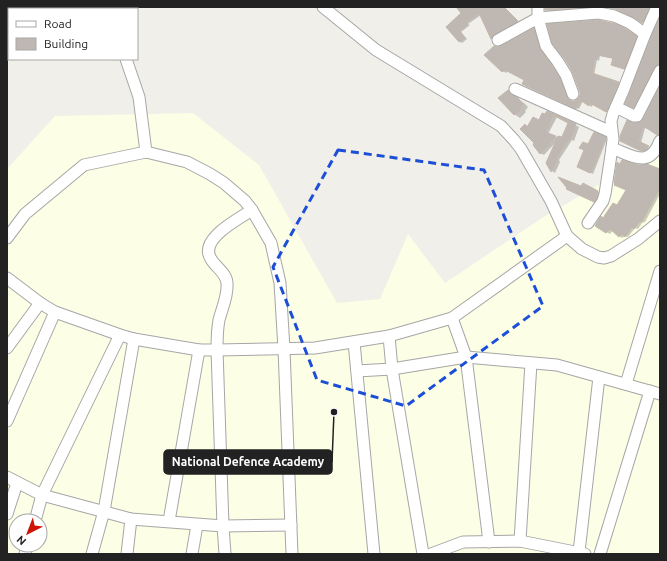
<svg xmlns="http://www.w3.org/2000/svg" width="667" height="561" font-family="Ubuntu,sans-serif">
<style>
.education{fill:#fcfee5;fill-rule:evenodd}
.shadow{fill:#0003}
.building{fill:#bfb8b2;stroke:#c3b7ab}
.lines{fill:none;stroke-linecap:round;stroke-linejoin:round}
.minor-casing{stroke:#a6a6a6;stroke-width:13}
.minor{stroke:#fff;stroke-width:11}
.marked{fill:none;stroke:#1d4ed8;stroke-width:3;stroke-dasharray:8 5;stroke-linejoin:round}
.leader{fill:none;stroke:#222;stroke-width:1.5}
.callout-dot{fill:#222;stroke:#fff;stroke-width:1.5}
.callout{fill:#222;stroke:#222;stroke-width:1.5}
.callout-label{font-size:12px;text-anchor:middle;font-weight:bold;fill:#fff}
</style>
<rect width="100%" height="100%" fill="#f1efe9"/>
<path class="education" d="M193,113L259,165L337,303L380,299L408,234L445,283L542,218L660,149V554H7V169L55,116ZM16,521H40V545H16Z"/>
<g class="shadow">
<polygon points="457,7 504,7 519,23 494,39 492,38 481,15 468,24 470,25 461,32 467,39 462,43 459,41 447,27 462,13"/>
<polygon points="546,7 653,7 645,24 635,17 621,11 604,7 549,11 546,10"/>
<polygon points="660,20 660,66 636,109 626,103"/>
<polygon points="534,30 536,31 543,52 555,69 562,81 569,99 571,102 576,101 579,99 581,95 581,91 573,71 630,32 639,39 627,70 615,66 614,59 600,56 599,61 597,60 594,75 621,84 609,113 593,104 592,107 583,101 579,109 526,86 525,79 509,70 506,73 503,71 498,48"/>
<polygon points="660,88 660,135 648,128 647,129 645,128 641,143 651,149 645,152 624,142 631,123 641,123"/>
<polygon points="508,91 514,94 515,98 524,103 528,107 525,111 526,112 520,118 514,114"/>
<polygon points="547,112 557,117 548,134 562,139 575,125 579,127 574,141 572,140 559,160 560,162 555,173 552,171 547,163 556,142 544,155 540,153 536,143 525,125 528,127 540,121 546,115"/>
<polygon points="605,138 607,139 593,174 581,168 588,146"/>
<polygon points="638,166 660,170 660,194 645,222 642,223 638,229 635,228 628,237 625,236 622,238 613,230 610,234 596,226 618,206 627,190 615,185"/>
<polygon points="583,184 602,194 599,203 570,190 582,187"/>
</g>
<g class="building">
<polygon points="456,7 504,7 518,21 495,34 492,36 491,39 479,13 466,22 468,24 460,31 465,38 459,42 446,27 461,13"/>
<polygon points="545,7 587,7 545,10"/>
<polygon points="605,7 649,7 642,23 633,17 624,13 616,9"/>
<polygon points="660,17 660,64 657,65 654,68 633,108 625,104 651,37"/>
<polygon points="599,20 612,23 618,25 626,29 637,36 624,69 611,65 613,58 598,55 596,60 594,59 592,73 619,82 606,112 590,103 589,106 580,100 576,109 522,84 524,80 505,70 502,72 484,55 494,46 497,47 501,46 534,28 539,48 560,78 567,97 569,100 571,101 575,101 579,98 580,95 580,92 572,71 564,58 552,43 547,24"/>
<polygon points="660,86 660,134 657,135 645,127 644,128 642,128 638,141 649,146 644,151 641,151 620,141 620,136 627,120 634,123 641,122 643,119"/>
<polygon points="508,90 510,93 518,98 523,104 520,107 521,109 514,115 498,98"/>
<polygon points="547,111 576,124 570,140 568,139 556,158 557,160 551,172 546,163 558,136 562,137 568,123 553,115 545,132 556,136 540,154 533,145 534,143 520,129 525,124 527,127 533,117 539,120 542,113 545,114"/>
<polygon points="594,132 606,137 590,173 577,167 584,150 579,148 583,142 588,144"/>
<polygon points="622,160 638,165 647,164 660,169 660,188 642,221 639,222 634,229 632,227 625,237 622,234 619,237 610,229 606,233 595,226 601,216 603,218 613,203 617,205 626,190 614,185 615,184 614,183 617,162 620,164"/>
<polygon points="558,177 581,186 583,183 598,191 597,198 594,202 566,189 567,188"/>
</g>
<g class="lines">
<g class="minor-casing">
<g id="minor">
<polyline points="101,7 103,9"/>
<polyline points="323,7 376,50 501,126 514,140 521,149 551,201 567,236 582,249 598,257 604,258 611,256 638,239 660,221"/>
<polyline points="538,7 538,18 546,46 558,62 566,75 573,94"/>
<path d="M657,7L645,34L623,91L613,114L611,121L613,139L612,148C633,156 649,169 660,141"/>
<polyline points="498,40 538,18 599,13 614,16 621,19 630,23 645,34"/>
<polyline points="126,59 139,97 146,152"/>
<polyline points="515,89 611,132"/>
<polyline points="616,107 634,116 637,116 660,71"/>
<polyline points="588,223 603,201 605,194 612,148"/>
<polyline points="7,238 25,214 84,165 146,152 187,162 210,174 224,183 245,201 252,210 271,243 280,283 284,349 292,554"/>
<polyline points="7,278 40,303 55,312 120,335 134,339 199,350 217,350 315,348 389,336 452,318 567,236"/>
<polyline points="452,318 466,357 489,542"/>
<polyline points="389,336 392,369 423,554"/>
<polyline points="354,342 374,554"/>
<polyline points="7,348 40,303"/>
<polyline points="357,371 392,369 466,357 557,365 660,394"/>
<polyline points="626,384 660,271"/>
<polyline points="7,421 55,312"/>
<polyline points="7,477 42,495 131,519 223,526 291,525"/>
<polyline points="7,514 17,483"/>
<polyline points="35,521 42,495 120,335"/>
<polyline points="169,521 199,350"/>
<polyline points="520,541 531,363"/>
<polyline points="579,552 599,377"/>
<polyline points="25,554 27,545"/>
<polyline points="92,554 104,511 134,339"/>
<polyline points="127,554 131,519"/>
<polyline points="192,554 197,525"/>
<path d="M225,554L223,526L217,350C217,340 217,330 219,320C222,308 228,296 227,284C227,273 216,268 211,259C198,239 239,219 252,210"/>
<polyline points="431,554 463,542 520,541 585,554"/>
<polyline points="600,554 650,391"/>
</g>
</g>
<use href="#minor" class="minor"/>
</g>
<path class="marked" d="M338,150L484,170L543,306L406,406L317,380L273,267Z"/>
<path class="leader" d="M334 412L332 462"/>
<circle class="callout-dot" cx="334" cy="412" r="4"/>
<rect class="callout" x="164" y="450" width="168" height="24" rx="4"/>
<g class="callout-label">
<text x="248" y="466">National Defence Academy</text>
</g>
<rect width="667" height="561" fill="none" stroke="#222222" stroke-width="16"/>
<rect x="8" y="8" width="130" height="52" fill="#ffffff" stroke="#a7a7a7"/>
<rect x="16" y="21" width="20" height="6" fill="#ffffff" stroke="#a7a7a7"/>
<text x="44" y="28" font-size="12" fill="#222222">Road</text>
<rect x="16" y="38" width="20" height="12" fill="#bfb8b2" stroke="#a7a7a7"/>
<text x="44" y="48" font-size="12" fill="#222222">Building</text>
<g transform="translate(28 533) rotate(222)"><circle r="19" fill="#ffffff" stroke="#a7a7a7"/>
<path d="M0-3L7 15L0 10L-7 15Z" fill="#cd1406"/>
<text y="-6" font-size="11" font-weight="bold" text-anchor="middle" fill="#222222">N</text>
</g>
</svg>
